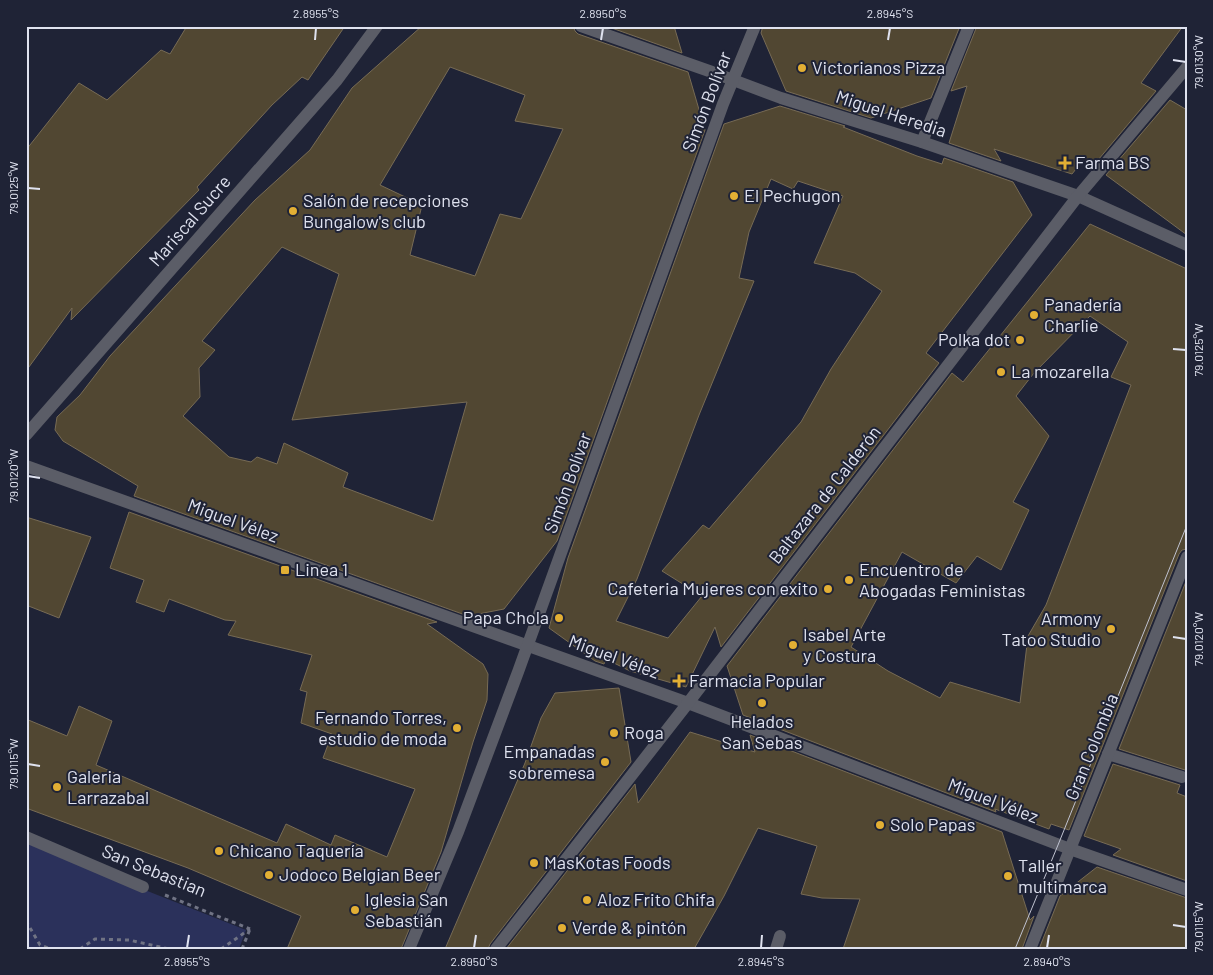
<svg xmlns="http://www.w3.org/2000/svg" width="1213" height="975" font-family="Barlow,sans-serif">
<style>
.green{fill:#2b315b}
.building{fill:#514732;stroke:#776b55;fill-rule:evenodd}
.lines{fill:none;stroke-linecap:round;stroke-linejoin:round}
.path{stroke:#707384;stroke-width:3;stroke-dasharray:4 4;stroke-linecap:butt}
.service{stroke:#5b5d67;stroke-width:12}
.minor{stroke:#5b5d67;stroke-width:12}
.tram{stroke:#c0c3d1;stroke-width:1}
.ticks{fill:none;stroke:#dfe2ef;stroke-width:2}
.poi-dot{fill:#e2af34;stroke:#1f2336;stroke-width:2}
.labels{text-anchor:middle;stroke-width:4;stroke-linejoin:round;paint-order:stroke}
.poi-label{font-size:18px;fill:#dfe2ef;stroke:#1f2336;text-anchor:start}
.street-label{font-size:18px;fill:#dfe2ef;stroke:#1f2336}
.neatline{fill:none;stroke:#dfe2ef;stroke-width:2}
.ticks-label{font-size:12px;text-anchor:middle;fill:#dfe2ef}
</style>
<rect width="100%" height="100%" fill="#1f2336"/>
<polygon class="green" points="26,843 246,930 239,949 26,949"/>
<g class="building">
<polygon points="187,26 345,26 308,80 302,77 272,105 197,187 199,190 71,320 72,308 26,371 26,150 79,83 107,100 161,50 170,54"/>
<path d="M422,26H573L575,31L578,34L688,72L705,130L557,541L504,609L468,616L134,496L138,486L63,441L55,430L57,417L80,395L110,356L255,200L310,150L352,88ZM450,67L525,95L515,121L563,129L521,219L500,214L475,276L410,255L422,205L380,185ZM282,247L339,274L292,420L467,402L433,521L343,487L348,473L284,443L277,464L257,457L251,462L229,457L183,416L200,397L199,368L215,350L202,341Z"/>
<polygon points="606,26 674,26 682,53"/>
<polygon points="763,26 960,26 931,98 871,118 786,91 761,33"/>
<polygon points="977,26 1183,26 1141,83 1156,91 1093,166 1084,159 1072,174 994,149 1001,161 949,143 967,86 951,91"/>
<polygon points="1170,100 1187,110 1187,235 1106,175"/>
<path d="M780,106L845,126L843,127L917,156L942,164L944,158L1013,182L1032,215L926,353L939,363L721,647L715,627L686,687L630,671L606,659L604,664L595,661L549,628L568,558L724,124ZM771,179L793,189L798,181L843,196L814,263L855,273L882,291L831,369L801,422L709,529L703,525L662,571L702,596L668,638L616,621L637,579L699,415L754,281L739,278L749,232Z"/>
<path d="M1090,224L1187,269V549L1182,550L1179,554L1069,830L1051,824L1049,829L995,809L996,812L743,715L727,666L952,373L963,382ZM1090,316L1128,342L1111,377L1131,385L1046,605L1028,636L1020,703L950,682L940,698L888,671L851,647L902,552L956,583L977,556L1001,570L1029,510L1013,502L1049,436L1016,396L1034,373Z"/>
<polygon points="129,512 437,622 427,624 483,664 488,674 487,700 473,742 441,852 401,949 287,949 301,916 188,868 26,808 26,719 67,736 79,706 112,721 96,765 277,843 286,824 331,845 335,835 387,857 415,789 323,758 332,734 301,723 307,692 300,690 312,655 228,635 236,621 225,620 169,599 164,612 136,602 144,580 110,568"/>
<polygon points="26,517 91,537 59,618 26,605"/>
<polygon points="1187,579 1187,766 1185,770 1119,749"/>
<polygon points="619,688 631,762 490,944 488,949 445,949 525,763 541,718 555,693"/>
<polygon points="690,732 755,752 750,735 1002,832 1030,920 1034,916 1022,949 843,949 860,899 822,898 801,894 817,846 758,828 724,896 694,949 506,949 635,784 638,803"/>
<polygon points="1113,764 1180,785 1177,793 1187,797 1187,881 1113,855 1121,849 1084,836"/>
<polygon points="1097,867 1187,898 1187,949 1039,949 1060,896"/>
</g>
<g class="lines">
<g class="path">
<polyline points="165,895 250,929"/>
<polyline points="26,921 40,945 51,949"/>
<polyline points="80,949 95,939 129,940 169,949"/>
<polyline points="221,949 250,929"/>
<polyline points="242,949 250,929"/>
</g>
<g class="service">
<polyline points="1108,754 1182,777"/>
<polyline points="776,949 780,936"/>
</g>
<g class="minor">
<polyline points="581,26 712,72 781,98 922,142 1078,196 1187,245"/>
<polyline points="922,142 969,26"/>
<polyline points="26,435 337,80 377,26"/>
<polyline points="26,466 688,703 1070,849 1187,890"/>
<polyline points="26,837 143,887"/>
<polyline points="409,949 458,832 518,672 723,104 755,26"/>
<polyline points="496,949 688,703 1078,196 1187,67"/>
<polyline points="1030,949 1187,557"/>
</g>
<polyline class="tram" points="1015,949 1058,845 1187,525"/>
</g>
<path class="ticks" d="M315,40L316,28M601,40L603,28M888,40L890,28M1173,60L1186,62M28,188L40,189M1173,349L1186,350M28,476L40,478M1173,637L1186,639M28,764L40,766M1173,925L1186,927M187,948L189,935M474,948L476,935M761,948L762,935M1047,948L1049,935"/>
<g class="poi-dot">
<circle cx="802" cy="68" r="5"/>
<path d="M1062.5 155.5h5v5h5v5h-5v5h-5v-5h-5v-5h5z"/>
<circle cx="734" cy="196" r="5"/>
<circle cx="293" cy="211" r="5"/>
<circle cx="1034" cy="315" r="5"/>
<circle cx="1020" cy="340" r="5"/>
<circle cx="1001" cy="372" r="5"/>
<rect x="280" y="565" width="10" height="10" rx="2.5"/>
<circle cx="849" cy="580" r="5"/>
<circle cx="828" cy="589" r="5"/>
<circle cx="559" cy="618" r="5"/>
<circle cx="1111" cy="629" r="5"/>
<circle cx="793" cy="645" r="5"/>
<path d="M676.5 673.5h5v5h5v5h-5v5h-5v-5h-5v-5h5z"/>
<circle cx="762" cy="703" r="5"/>
<circle cx="457" cy="728" r="5"/>
<circle cx="614" cy="733" r="5"/>
<circle cx="605" cy="762" r="5"/>
<circle cx="57" cy="787" r="5"/>
<circle cx="880" cy="825" r="5"/>
<circle cx="219" cy="851" r="5"/>
<circle cx="534" cy="863" r="5"/>
<circle cx="269" cy="875" r="5"/>
<circle cx="1008" cy="876" r="5"/>
<circle cx="587" cy="900" r="5"/>
<circle cx="355" cy="910" r="5"/>
<circle cx="562" cy="928" r="5"/>
</g>
<g class="labels">
<g class="poi-label">
<text x="812" y="74">Victorianos Pizza</text>
<text x="1075" y="169">Farma BS</text>
<text x="744" y="202">El Pechugon</text>
<text x="303" y="207">Salón de recepciones<tspan x="303" dy="21">Bungalow's club</tspan></text>
<text x="1044" y="311">Panadería<tspan x="1044" dy="21">Charlie</tspan></text>
<text x="1010" y="346" text-anchor="end">Polka dot</text>
<text x="1011" y="378">La mozarella</text>
<text x="295" y="576">Linea 1</text>
<text x="859" y="576">Encuentro de<tspan x="859" dy="21">Abogadas Feministas</tspan></text>
<text x="818" y="595" text-anchor="end">Cafeteria Mujeres con exito</text>
<text x="549" y="624" text-anchor="end">Papa Chola</text>
<text x="1101" y="625" text-anchor="end">Armony<tspan x="1101" dy="21">Tatoo Studio</tspan></text>
<text x="803" y="641">Isabel Arte<tspan x="803" dy="21">y Costura</tspan></text>
<text x="689" y="687">Farmacia Popular</text>
<text x="447" y="724" text-anchor="end">Fernando Torres,<tspan x="447" dy="21">estudio de moda</tspan></text>
<text x="762" y="728" text-anchor="middle">Helados<tspan x="762" dy="21">San Sebas</tspan></text>
<text x="624" y="739">Roga</text>
<text x="595" y="758" text-anchor="end">Empanadas<tspan x="595" dy="21">sobremesa</tspan></text>
<text x="67" y="783">Galeria<tspan x="67" dy="21">Larrazabal</tspan></text>
<text x="890" y="831">Solo Papas</text>
<text x="229" y="857">Chicano Taquería</text>
<text x="544" y="869">MasKotas Foods</text>
<text x="1018" y="872">Taller<tspan x="1018" dy="21">multimarca</tspan></text>
<text x="279" y="881">Jodoco Belgian Beer</text>
<text x="365" y="906">Iglesia San<tspan x="365" dy="21">Sebastián</tspan></text>
<text x="597" y="906">Aloz Frito Chifa</text>
<text x="572" y="934">Verde &amp; pintón</text>
</g>
<g class="street-label">
<text transform="translate(707 102) rotate(-69)" y="6">Simón Bolívar</text>
<text transform="translate(891 114) rotate(18)" y="6">Miguel Heredia</text>
<text transform="translate(190 221) rotate(-49)" y="6">Mariscal Sucre</text>
<text transform="translate(568 483) rotate(-70)" y="6">Simón Bolívar</text>
<text transform="translate(825 495) rotate(-52)" y="6">Baltazara de Calderón</text>
<text transform="translate(233 521) rotate(20)" y="6">Miguel Vélez</text>
<text transform="translate(614 657) rotate(20)" y="6">Miguel Vélez</text>
<text transform="translate(1092 747) rotate(-68)" y="6">Gran Colombia</text>
<text transform="translate(993 801) rotate(21)" y="6">Miguel Vélez</text>
<text transform="translate(154 871) rotate(22)" y="6">San Sebastian</text>
</g>
</g>
<rect width="1213" height="975" fill="none" stroke="#1f2336" stroke-width="55"/>
<rect x="28" y="28" width="1158" height="920" class="neatline"/>
<g class="ticks-label">
<text x="316" y="18">2.8955°S</text>
<text x="603" y="18">2.8950°S</text>
<text x="890" y="18">2.8945°S</text>
<text transform="translate(1199 62) rotate(-90)" y="4">79.0130°W</text>
<text transform="translate(14 188) rotate(-90)" y="4">79.0125°W</text>
<text transform="translate(1199 350) rotate(-90)" y="4">79.0125°W</text>
<text transform="translate(14 476) rotate(-90)" y="4">79.0120°W</text>
<text transform="translate(1199 639) rotate(-90)" y="4">79.0120°W</text>
<text transform="translate(14 764) rotate(-90)" y="4">79.0115°W</text>
<text transform="translate(1199 927) rotate(-90)" y="4">79.0115°W</text>
<text x="187" y="966">2.8955°S</text>
<text x="474" y="966">2.8950°S</text>
<text x="761" y="966">2.8945°S</text>
<text x="1047" y="966">2.8940°S</text>
</g>
</svg>
